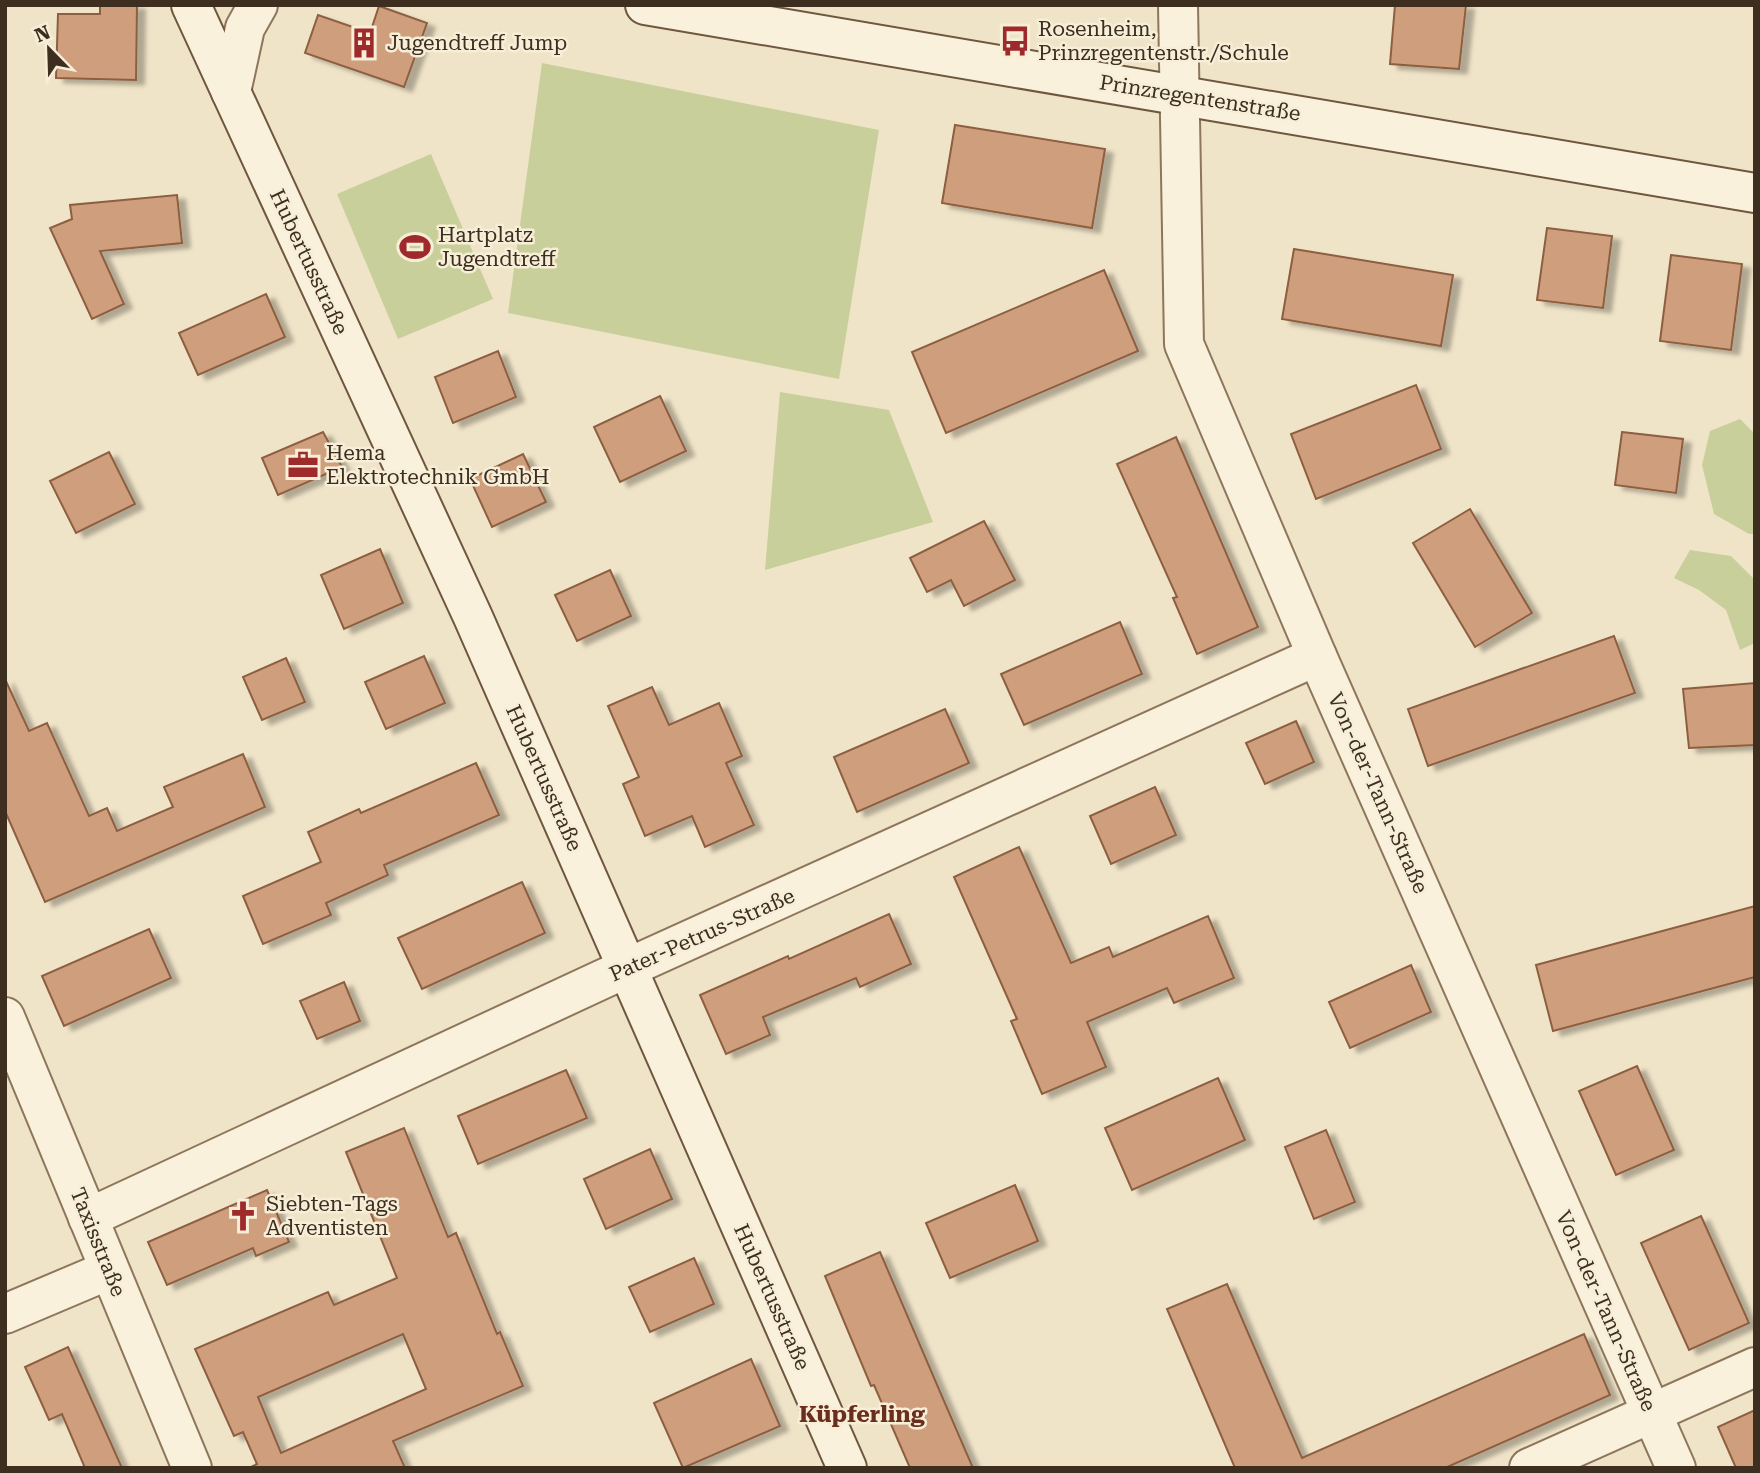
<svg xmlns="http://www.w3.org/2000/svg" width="1760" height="1473" font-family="'Roboto Serif',serif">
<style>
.green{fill:#c9cf9b}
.building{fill:#cf9f7d;stroke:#8d5f41;stroke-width:2;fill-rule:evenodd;filter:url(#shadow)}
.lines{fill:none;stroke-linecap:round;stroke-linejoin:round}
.minor-casing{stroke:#8d765c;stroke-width:42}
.secondary-casing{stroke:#6f573f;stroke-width:42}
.minor{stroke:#faf1dc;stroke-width:38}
.secondary{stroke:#faf1dc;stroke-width:38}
.labels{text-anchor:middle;stroke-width:5;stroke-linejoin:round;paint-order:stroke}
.poi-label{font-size:21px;fill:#3d2e20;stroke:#f7eed8;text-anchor:start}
.street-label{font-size:21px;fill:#3d2e20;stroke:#f7eed8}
.neighbourhood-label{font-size:23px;font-weight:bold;fill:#6b2e1e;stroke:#f7eed8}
</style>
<defs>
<filter id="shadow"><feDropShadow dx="8" dy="4.5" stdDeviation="2" flood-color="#0004"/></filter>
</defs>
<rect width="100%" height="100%" fill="#f0e4c8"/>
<g class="green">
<polygon points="542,63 879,130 839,379 508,313"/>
<polygon points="431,154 493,299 398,339 337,194"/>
<polygon points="780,392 889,410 933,522 765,570"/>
<polygon points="1740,419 1755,434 1755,534 1749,534 1714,514 1702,465 1710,431"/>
<polygon points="1690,550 1731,556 1755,580 1755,643 1740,650 1726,610 1699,590 1674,578"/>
</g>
<g class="building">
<polygon points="100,5 137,5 136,80 56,78 58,14 100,14"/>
<polygon points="1395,5 1466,5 1459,69 1390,64"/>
<polygon points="379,6 427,23 404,87 305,53 318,15 370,33"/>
<polygon points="955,125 1105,149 1092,228 942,203"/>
<polygon points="177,195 182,243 100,251 124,304 92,319 50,228 72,219 70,205"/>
<polygon points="1547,228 1612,236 1603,308 1537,300"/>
<polygon points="1294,249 1453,275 1441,346 1282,319"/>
<polygon points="1671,255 1742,264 1731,350 1660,341"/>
<polygon points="1104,270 1138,351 946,433 912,352"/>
<polygon points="266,294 285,337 198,375 179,333"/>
<polygon points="498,351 516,397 453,423 435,377"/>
<polygon points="1416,385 1441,449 1316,499 1291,434"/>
<polygon points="660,396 686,451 620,482 594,427"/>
<polygon points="323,432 342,467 278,495 262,458"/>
<polygon points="1622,432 1683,439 1676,493 1615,485"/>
<polygon points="1176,437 1258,627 1197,654 1173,598 1177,597 1117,464"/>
<polygon points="109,452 135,504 76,533 50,481"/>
<polygon points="523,454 546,502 492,527 470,479"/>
<polygon points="1470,509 1532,613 1475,647 1413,543"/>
<polygon points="984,521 1015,580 964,606 951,580 927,592 910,558"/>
<polygon points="380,549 403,603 344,629 321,575"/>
<polygon points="610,570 631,616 577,641 555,595"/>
<polygon points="1120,622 1142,674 1024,725 1001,674"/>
<polygon points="1614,636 1635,693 1428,766 1408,709"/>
<polygon points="424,656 445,703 386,729 365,682"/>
<polygon points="286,658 305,702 262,720 243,677"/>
<polygon points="5,679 29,731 47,723 89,816 107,808 117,831 173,807 164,787 243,754 265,807 45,902 5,811"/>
<polygon points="1755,683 1755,745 1689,748 1683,689"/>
<polygon points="652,687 669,725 719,703 742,756 726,763 754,825 705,847 692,816 645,836 623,784 639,777 608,706"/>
<polygon points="945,709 969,763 857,812 834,757"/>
<polygon points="1296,721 1314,762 1265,784 1246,743"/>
<polygon points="476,763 499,815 384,865 388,875 326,903 331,915 263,944 243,896 321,862 308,832 359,809 361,813"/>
<polygon points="1155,787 1176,835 1111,864 1090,816"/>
<polygon points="1019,847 1071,963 1109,947 1113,957 1208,916 1234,978 1174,1003 1167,988 1087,1022 1106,1067 1042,1094 1011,1021 1017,1019 954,877"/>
<polygon points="522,882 545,933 422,989 398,938"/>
<polygon points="1755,906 1755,977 1553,1031 1536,965"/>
<polygon points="889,914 911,964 860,987 856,978 763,1017 770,1035 726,1054 700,995 788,956 789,959"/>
<polygon points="149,929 171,978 64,1026 42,976"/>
<polygon points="1411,965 1431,1012 1350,1048 1329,1002"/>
<polygon points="344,982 360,1021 317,1039 300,1001"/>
<polygon points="1637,1066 1674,1150 1616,1175 1579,1091"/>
<polygon points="566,1070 587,1118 478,1164 458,1116"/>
<polygon points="1218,1078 1245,1140 1132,1190 1105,1128"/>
<path d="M404,1128L448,1237L456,1233L497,1334L500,1332L523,1386L393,1441L405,1468H249L257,1464L243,1432L234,1436L195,1349L328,1292L334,1305L397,1278L346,1152ZM403,1334L426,1389L281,1453L258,1397Z"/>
<polygon points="1326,1130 1355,1202 1314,1219 1285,1147"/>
<polygon points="650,1149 672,1199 606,1229 584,1179"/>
<polygon points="1015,1185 1038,1241 950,1278 926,1223"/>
<polygon points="267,1190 289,1242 256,1256 253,1248 167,1285 148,1242"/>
<polygon points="1701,1216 1749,1323 1689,1350 1641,1243"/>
<polygon points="880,1252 944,1401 973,1468 910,1468 874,1385 871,1386 825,1276"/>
<polygon points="694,1258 714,1304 650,1332 629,1287"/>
<polygon points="1227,1284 1302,1458 1584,1334 1610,1395 1445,1468 1235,1468 1167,1309"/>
<polygon points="68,1347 80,1374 122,1468 85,1468 62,1414 49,1420 37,1393 25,1367"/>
<polygon points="751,1359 780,1426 683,1468 654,1403"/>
<polygon points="1755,1410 1755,1468 1736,1468 1718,1427"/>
</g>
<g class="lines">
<g class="minor-casing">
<g id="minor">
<polyline points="1178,5 1184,344 1317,656 1676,1468"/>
<polyline points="231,92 245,28 258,5"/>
<polyline points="5,1017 192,1468"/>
<polyline points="88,1218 603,979 1317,656"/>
<polyline points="5,1314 109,1270"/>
<polyline points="1529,1468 1755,1367"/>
</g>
</g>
<g class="secondary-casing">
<g id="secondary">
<polyline points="191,5 473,617 847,1468"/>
<polyline points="645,5 1755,193"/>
</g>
</g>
<use href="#minor" class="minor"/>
<use href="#secondary" class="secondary"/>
</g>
<defs>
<g id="bus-bare" transform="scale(2.415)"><path d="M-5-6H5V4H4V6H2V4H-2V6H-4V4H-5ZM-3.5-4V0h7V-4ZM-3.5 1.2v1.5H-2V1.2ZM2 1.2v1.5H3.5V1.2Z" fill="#9e2a2b" stroke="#f7eed8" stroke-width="2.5" paint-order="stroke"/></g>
<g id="building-bare" transform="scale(2.415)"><path d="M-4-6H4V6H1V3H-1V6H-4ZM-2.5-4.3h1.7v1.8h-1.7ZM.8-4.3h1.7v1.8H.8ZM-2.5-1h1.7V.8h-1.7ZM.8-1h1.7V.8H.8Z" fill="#9e2a2b" stroke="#f7eed8" stroke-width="2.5" paint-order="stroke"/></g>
<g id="stadium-bare" transform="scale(2.415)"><path d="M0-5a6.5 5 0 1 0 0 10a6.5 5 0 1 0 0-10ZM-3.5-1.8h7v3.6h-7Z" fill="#9e2a2b" stroke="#f7eed8" stroke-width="2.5" paint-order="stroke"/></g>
<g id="office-bare" transform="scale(2.415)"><path d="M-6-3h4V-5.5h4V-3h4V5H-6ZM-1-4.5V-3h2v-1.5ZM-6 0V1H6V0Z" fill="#9e2a2b" stroke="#f7eed8" stroke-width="2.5" paint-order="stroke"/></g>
<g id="church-bare" transform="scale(2.415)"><path d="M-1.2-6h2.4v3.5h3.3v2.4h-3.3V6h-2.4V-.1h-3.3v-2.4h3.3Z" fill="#9e2a2b" stroke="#f7eed8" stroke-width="2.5" paint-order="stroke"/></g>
</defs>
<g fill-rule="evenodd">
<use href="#bus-bare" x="1015" y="41"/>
<use href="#building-bare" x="364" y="43"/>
<use href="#stadium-bare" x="415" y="247"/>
<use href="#office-bare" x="303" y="465"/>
<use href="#church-bare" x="243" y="1216"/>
</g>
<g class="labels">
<g class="poi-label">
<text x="1038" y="36">Rosenheim,<tspan x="1038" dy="24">Prinzregentenstr./Schule</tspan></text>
<text x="387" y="50">Jugendtreff Jump</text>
<text x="438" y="242">Hartplatz<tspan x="438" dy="24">Jugendtreff</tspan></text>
<text x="326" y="460">Hema<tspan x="326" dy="24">Elektrotechnik GmbH</tspan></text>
<text x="266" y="1211">Siebten-Tags<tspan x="266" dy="24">Adventisten</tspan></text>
</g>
<g class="street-label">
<text transform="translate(1200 98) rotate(9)" y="7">Prinzregentenstraße</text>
<text transform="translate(309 262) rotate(65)" y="7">Hubertusstraße</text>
<text transform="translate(544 778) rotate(66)" y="7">Hubertusstraße</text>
<text transform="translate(1378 793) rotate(66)" y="7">Von-der-Tann-Straße</text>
<text transform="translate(702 935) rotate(-24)" y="7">Pater-Petrus-Straße</text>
<text transform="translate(98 1242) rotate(68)" y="7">Taxisstraße</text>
<text transform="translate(772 1297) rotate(66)" y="7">Hubertusstraße</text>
<text transform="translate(1606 1311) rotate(66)" y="7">Von-der-Tann-Straße</text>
</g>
<g class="neighbourhood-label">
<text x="862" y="1422">Küpferling</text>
</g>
</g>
<rect width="1760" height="1473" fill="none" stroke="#3d2e20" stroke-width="14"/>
<g transform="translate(49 49) rotate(337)" stroke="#f7eed8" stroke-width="5" paint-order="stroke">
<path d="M0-5L12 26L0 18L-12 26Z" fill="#3d2e20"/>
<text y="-10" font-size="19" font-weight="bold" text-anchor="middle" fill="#3d2e20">N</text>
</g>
</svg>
